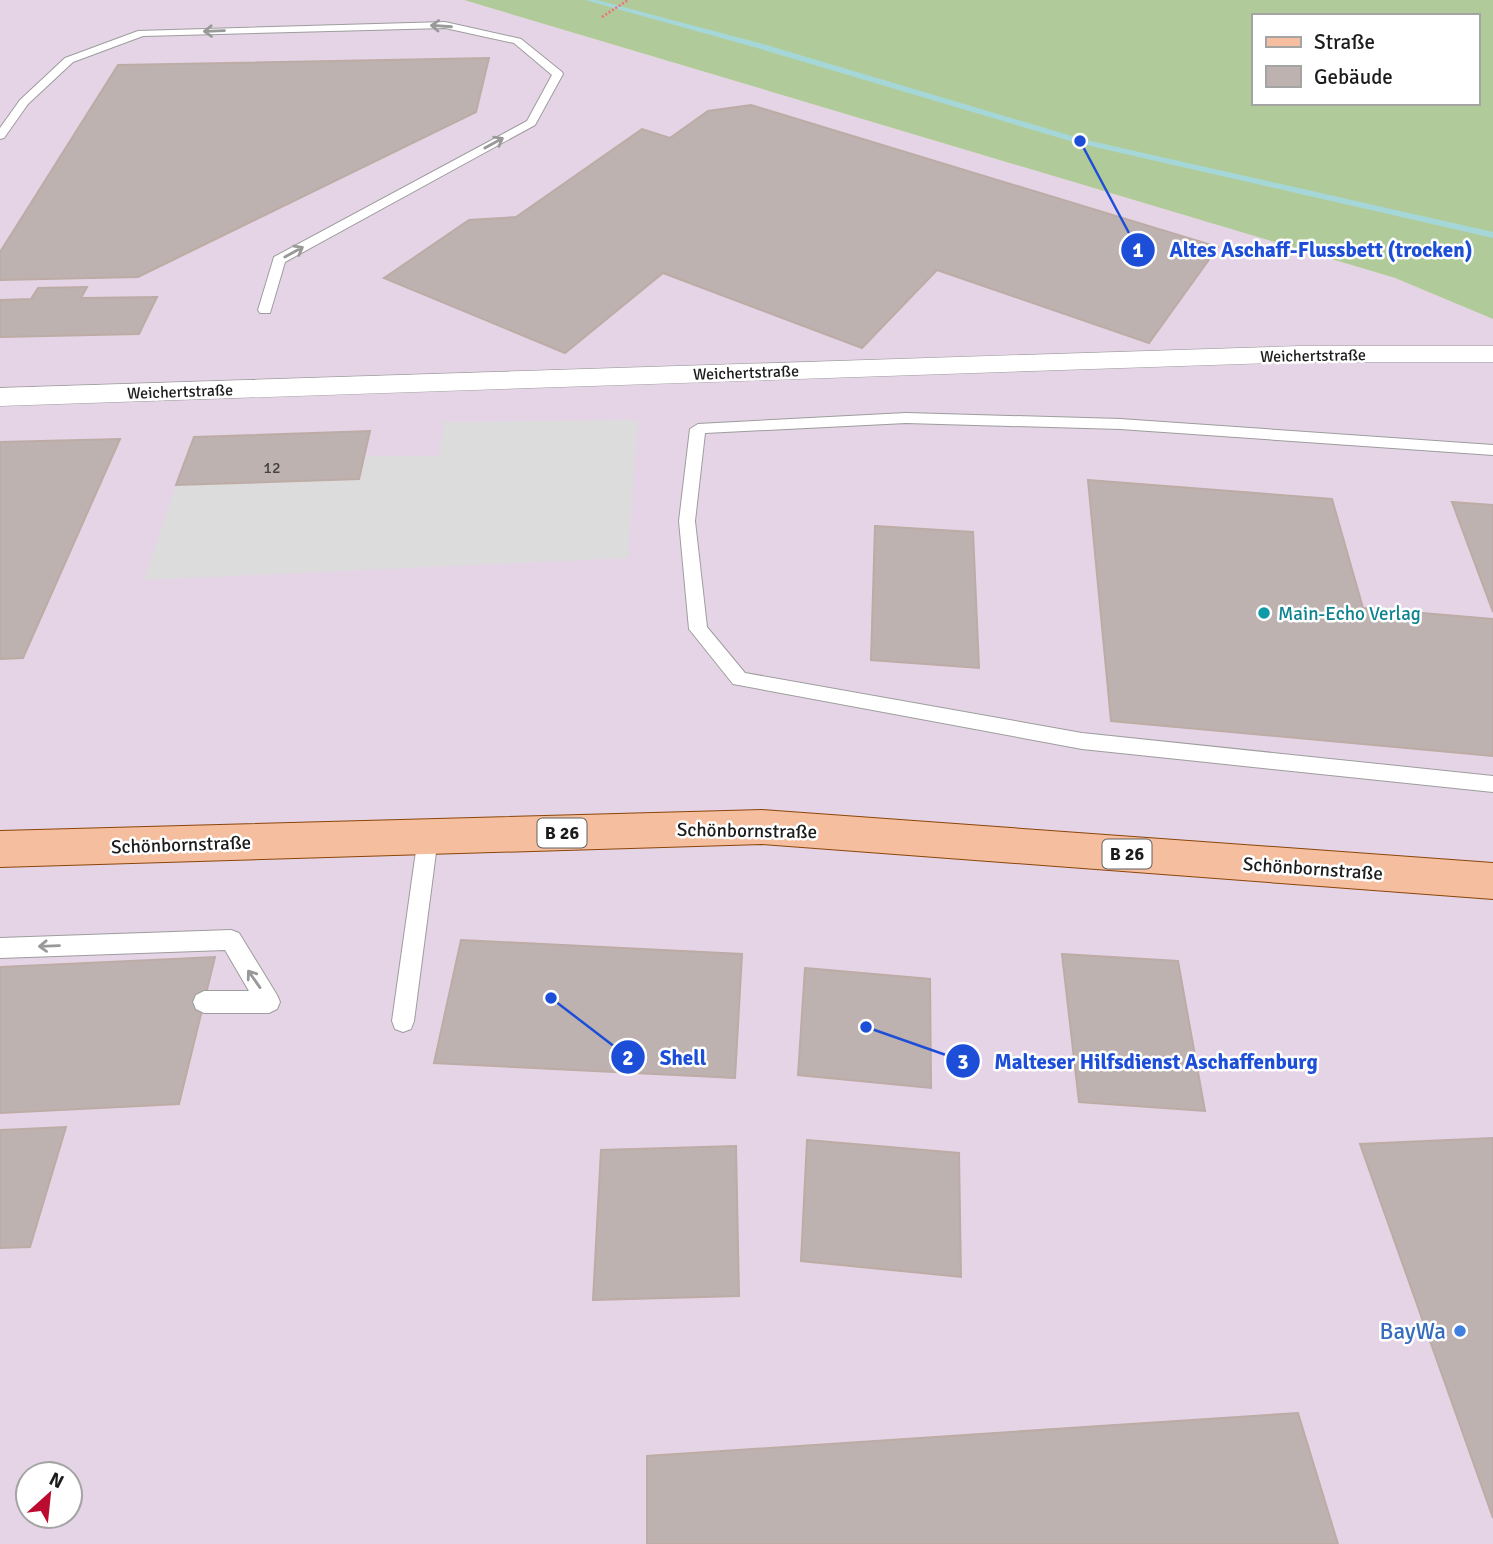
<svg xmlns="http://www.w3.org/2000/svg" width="1493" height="1544" font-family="Signika,sans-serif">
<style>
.industrial{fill:#e5d4e5;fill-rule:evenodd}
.forest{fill:#b1ca99;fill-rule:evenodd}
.parking{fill:#dcdcdc}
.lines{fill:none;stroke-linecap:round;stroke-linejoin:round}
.stream{fill:#a5d7d8;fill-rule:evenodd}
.building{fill:#bdb2af;stroke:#bdaba6;stroke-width:2}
.service-casing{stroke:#9d9d9d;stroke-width:2}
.minor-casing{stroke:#9d9d9d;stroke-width:1}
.primary-casing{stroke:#8b4509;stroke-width:2}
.path{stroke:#f06f7d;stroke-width:2.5;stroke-dasharray:2 2;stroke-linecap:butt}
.service{fill:#fff;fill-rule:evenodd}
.minor{fill:#fff;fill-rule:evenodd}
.primary{fill:#f5be9e;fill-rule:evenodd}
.oneway{stroke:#999}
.culture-dot{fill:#0f9aa8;stroke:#fff;stroke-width:2.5}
.shop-dot{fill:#3f7fe0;stroke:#fff;stroke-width:2.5}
.labels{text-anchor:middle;stroke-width:5;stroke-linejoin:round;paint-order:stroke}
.far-street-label{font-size:16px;fill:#1c1c1c;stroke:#fff}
.number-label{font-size:16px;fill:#444241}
.shield{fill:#fff;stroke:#606060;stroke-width:2}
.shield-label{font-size:18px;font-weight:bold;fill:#1c1c1c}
.culture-label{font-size:19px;fill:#0d838f;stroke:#fff;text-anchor:start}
.street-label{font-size:19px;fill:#1c1c1c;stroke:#fff}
.near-shop-label{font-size:23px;fill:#366cbe;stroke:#fff;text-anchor:end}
.leader{fill:none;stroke:#1d4ed8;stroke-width:2.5}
.callout-dot{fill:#1d4ed8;stroke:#fff;stroke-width:2.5}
.mark-label{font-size:21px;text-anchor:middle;font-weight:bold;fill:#fff}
.callout-label{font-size:21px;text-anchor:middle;font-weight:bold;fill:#1d4ed8;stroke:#fff;stroke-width:5;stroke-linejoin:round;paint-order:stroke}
</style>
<rect width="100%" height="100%" fill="#ede7e2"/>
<path class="industrial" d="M0,0H464L1395,278L1493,319V1544H0ZM28,1474H70V1516H28Z"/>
<path class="forest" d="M464,0H1493V319L1395,278ZM1253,16H1477V103H1253Z"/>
<polygon class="parking" points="638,420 628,558 144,580 176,485 359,479 364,456 439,456 444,422"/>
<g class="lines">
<polygon class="stream" points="585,0 597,0 763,44 1082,139 1493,232 1493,238 1077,143 757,48"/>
</g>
<g class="building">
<polygon points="489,58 476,112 138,277 0,280 0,252 118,65"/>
<polygon points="751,105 1218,247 1149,343 937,270 862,348 663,273 565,353 384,278 469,220 516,217 642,129 670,138 708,111"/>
<polygon points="87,287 81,298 157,297 139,334 0,337 0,300 31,299 38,288"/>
<polygon points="370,431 359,479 176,485 194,437"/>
<polygon points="120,439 23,658 0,659 0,442"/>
<polygon points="1088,480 1332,499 1363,608 1493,619 1493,756 1111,721"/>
<polygon points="1452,502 1493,505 1493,612"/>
<polygon points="875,526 973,532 979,668 871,660"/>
<polygon points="461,940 742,954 735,1078 434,1063"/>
<polygon points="1062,954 1178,961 1205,1111 1079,1102"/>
<polygon points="215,957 179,1104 0,1113 0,967"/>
<polygon points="805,968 930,979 931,1088 798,1075"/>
<polygon points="66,1127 30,1247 0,1248 0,1130"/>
<polygon points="1493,1138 1493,1518 1360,1144"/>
<polygon points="807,1140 959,1153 961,1277 801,1261"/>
<polygon points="736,1146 739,1296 593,1300 601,1150"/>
<polygon points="1298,1413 1338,1544 647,1544 647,1456"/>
</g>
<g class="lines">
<g class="service-casing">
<g id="service">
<polygon points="445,22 521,39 562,72 563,74 535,125 285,262 270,313 260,313 258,310 274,257 527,121 552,75 514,43 445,28 143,36 73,62 28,104 4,138 0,139 0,128 20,100 65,58 138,31"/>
<polygon points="906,413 1120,419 1493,445 1493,455 1120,429 906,423 705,433 695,521 707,627 745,673 1082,733 1493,776 1493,792 1082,749 733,684 689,629 679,521 690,429 698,424"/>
<polygon points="428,828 435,831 438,837 414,1021 411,1029 403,1032 395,1029 392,1021 418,837 421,831"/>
<polygon points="231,930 239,933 277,995 280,1002 277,1009 269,1013 204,1013 196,1009 193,1002 196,995 204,991 249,991 225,950 0,958 0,938"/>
</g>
</g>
<g class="minor-casing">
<polygon id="minor" points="1300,346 1493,346 1493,362 1300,362 0,406 0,388"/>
</g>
<g class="primary-casing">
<polygon id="primary" points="762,810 1493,863 1493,899 762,844 0,867 0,831"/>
</g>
<polyline class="path" points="602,17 628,0"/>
<use href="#service" class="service"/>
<use href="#minor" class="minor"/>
<use href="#primary" class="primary"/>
</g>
<defs><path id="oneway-shaft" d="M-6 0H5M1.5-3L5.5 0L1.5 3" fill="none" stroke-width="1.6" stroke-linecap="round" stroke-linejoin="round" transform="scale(1.75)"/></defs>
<g class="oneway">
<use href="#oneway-shaft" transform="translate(441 26) rotate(-176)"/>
<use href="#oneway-shaft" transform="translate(214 31) rotate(178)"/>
<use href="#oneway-shaft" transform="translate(494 143) rotate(-29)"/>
<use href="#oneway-shaft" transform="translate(294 252) rotate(-29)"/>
<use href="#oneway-shaft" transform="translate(49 946) rotate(178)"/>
<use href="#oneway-shaft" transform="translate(254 979) rotate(-125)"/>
</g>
<circle class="culture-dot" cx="1264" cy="613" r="7"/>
<circle class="shop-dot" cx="1460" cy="1331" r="7"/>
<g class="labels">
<g class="far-street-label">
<text transform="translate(1313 355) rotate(-1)" y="6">Weichertstraße</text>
<text transform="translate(746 372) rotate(-2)" y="6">Weichertstraße</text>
<text transform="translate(180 391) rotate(-2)" y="6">Weichertstraße</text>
</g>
<g class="number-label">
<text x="272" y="473">12</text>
</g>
<g class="shield">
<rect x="537.5" y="818.5" width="49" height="29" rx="5"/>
<rect x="1102.5" y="839.5" width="49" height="29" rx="5"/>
</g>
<g class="shield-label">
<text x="562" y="839">B 26</text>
<text x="1127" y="860">B 26</text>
</g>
<g class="culture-label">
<text x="1278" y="620">Main-Echo Verlag</text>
</g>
<g class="street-label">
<text transform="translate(747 830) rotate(1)" y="7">Schönbornstraße</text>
<text transform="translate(181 844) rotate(-2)" y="7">Schönbornstraße</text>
<text transform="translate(1313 868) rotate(4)" y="7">Schönbornstraße</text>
</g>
<g class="near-shop-label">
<text x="1446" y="1339">BayWa</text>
</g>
</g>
<path class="leader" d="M1080 141L1138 250M551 998L628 1057M866 1027L963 1061"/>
<g class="callout-dot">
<circle cx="1080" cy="141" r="7"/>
<circle cx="551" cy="998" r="7"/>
<circle cx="866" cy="1027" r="7"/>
<circle cx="1138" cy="250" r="18"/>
<circle cx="628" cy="1057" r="18"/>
<circle cx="963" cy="1061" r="18"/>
</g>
<g class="mark-label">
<text x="1138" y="257">1</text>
<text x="628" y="1065">2</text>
<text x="963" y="1069">3</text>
</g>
<g class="callout-label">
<text x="1321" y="257">Altes Aschaff-Flussbett (trocken)</text>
<text x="683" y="1065">Shell</text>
<text x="1156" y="1069">Malteser Hilfsdienst Aschaffenburg</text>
</g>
<rect x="1252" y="14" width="228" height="91" fill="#ffffff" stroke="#a4a4a4" stroke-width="2"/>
<rect x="1266" y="37" width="35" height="10" fill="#f5be9e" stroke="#a4a4a4" stroke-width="2"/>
<text x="1314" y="49" font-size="21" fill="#1c1c1c">Straße</text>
<rect x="1266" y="66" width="35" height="21" fill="#bdb2af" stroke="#a4a4a4" stroke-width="2"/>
<text x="1314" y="84" font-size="21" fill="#1c1c1c">Gebäude</text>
<g transform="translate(49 1495) rotate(27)"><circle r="33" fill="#ffffff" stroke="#a4a4a4" stroke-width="2"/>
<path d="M0-5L12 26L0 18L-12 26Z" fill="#bb0c30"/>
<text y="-10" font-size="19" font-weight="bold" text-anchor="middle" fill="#1c1c1c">N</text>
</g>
</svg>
